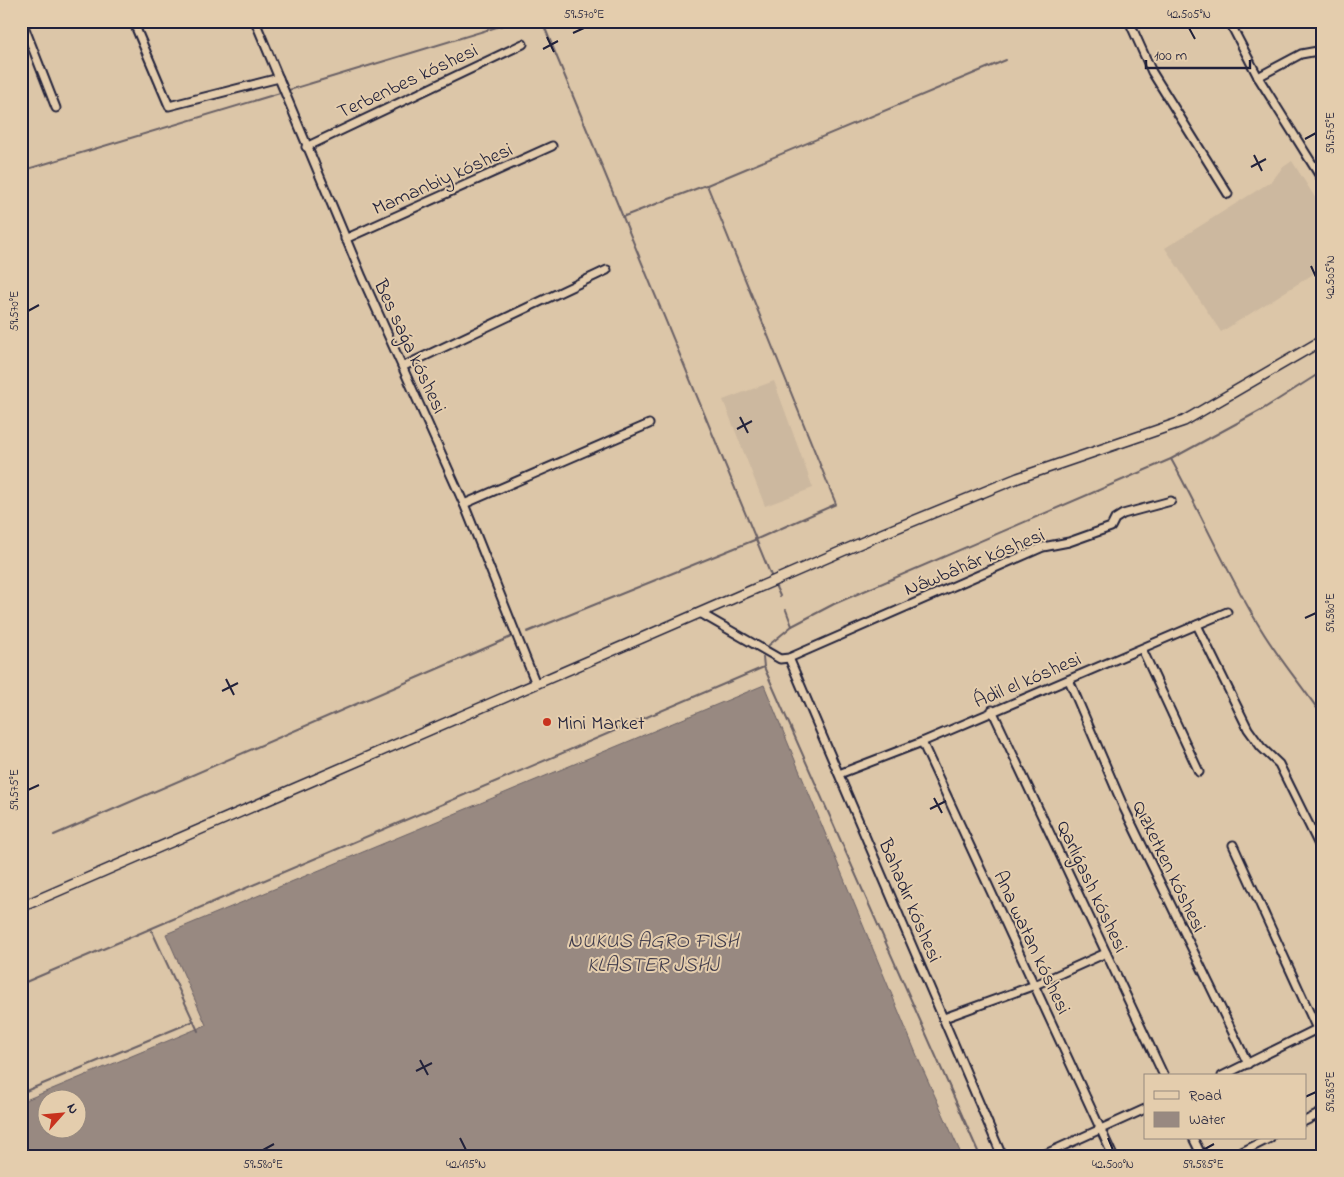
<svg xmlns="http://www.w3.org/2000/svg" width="1344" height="1177" font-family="'Indie Flower',sans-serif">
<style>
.built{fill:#ccb89f}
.water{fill:#988981;stroke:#696065;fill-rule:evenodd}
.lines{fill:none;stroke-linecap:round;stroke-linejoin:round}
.stream{stroke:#696065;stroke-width:2}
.minor-casing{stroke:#22223b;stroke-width:11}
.major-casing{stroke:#22223b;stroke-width:12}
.minor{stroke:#e4cdad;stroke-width:7}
.major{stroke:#e4cdad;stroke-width:9}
.ticks{fill:none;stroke:#22223b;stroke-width:2}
.poi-dot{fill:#c8321e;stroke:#e4cdad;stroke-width:2}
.labels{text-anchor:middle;stroke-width:4;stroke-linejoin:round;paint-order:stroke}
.street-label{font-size:20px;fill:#22223b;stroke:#e4cdad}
.poi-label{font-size:20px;fill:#22223b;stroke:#e4cdad;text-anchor:start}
.water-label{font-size:21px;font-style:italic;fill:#403c4c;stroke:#e4cdad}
.neatline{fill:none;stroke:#22223b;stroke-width:2}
.ticks-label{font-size:12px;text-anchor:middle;fill:#22223b}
</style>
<rect width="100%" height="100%" fill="#dcc6a8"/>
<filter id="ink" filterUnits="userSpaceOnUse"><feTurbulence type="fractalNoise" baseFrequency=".02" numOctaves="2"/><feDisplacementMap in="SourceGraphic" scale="10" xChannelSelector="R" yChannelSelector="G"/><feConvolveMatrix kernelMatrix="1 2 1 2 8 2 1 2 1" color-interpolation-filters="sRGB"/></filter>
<g filter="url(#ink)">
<g class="built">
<polygon points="1292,161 1323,210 1323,268 1221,332 1165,248 1272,181 1282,168"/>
<polygon points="774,381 813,488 765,506 723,400"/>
</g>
<path class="water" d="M764,685L920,1063L962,1156H21V1102L206,1025L166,934ZM48,1100H78V1130H48Z"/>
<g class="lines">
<g class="stream">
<polyline points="542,21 772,578"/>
<polyline points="289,90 517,21"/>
<polyline points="21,171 280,93"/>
<polyline points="622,217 706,185"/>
<path d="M1171,459C1202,515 1227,574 1261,629C1279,659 1303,687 1323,717"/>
<polyline points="775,585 780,596"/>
<polyline points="786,610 792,626 834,604 1171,459 1263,409 1323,371"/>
<polyline points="527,632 757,539 836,504 707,185 1006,60"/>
<polyline points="769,645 792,626"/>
<polyline points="763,657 764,667 980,1156"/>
<polyline points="54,835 511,637"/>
<polyline points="151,929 198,1031"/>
<polyline points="21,984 764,667"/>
<polyline points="21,1093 194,1021"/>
</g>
<g class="minor-casing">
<g id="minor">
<polyline points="22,21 56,108"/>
<polyline points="133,21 169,106 279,78"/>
<polyline points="255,21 362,277 464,504 536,684"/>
<polyline points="1129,21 1152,72 1228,194"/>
<polyline points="1229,21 1258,77 1323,181"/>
<polyline points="1258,77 1301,54 1323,50"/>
<polyline points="306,147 523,44"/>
<polyline points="345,239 552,146"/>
<polyline points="404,366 607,270"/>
<polyline points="464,504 649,424"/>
<polyline points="700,613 780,659 789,658 1043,547 1069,542 1111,527 1115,519 1123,514 1171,501"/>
<polyline points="1197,625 1248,729 1261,747 1279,764 1323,853"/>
<polyline points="1142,649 1199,772"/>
<polyline points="789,658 1002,1156"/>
<polyline points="1069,680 1124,808 1248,1064"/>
<polyline points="992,710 1164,1076"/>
<polyline points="922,742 1113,1156"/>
<polyline points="839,774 922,742 1227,612"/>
<polyline points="1233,845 1317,1029"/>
<polyline points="944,1018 1035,985 1106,953"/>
<polyline points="1222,1076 1323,1026"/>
<polyline points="1305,1121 1323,1112"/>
<polyline points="1193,1138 1202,1156"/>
<polyline points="1041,1156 1145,1109"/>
<polyline points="1234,1156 1270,1138"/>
</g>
</g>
<g class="major-casing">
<polyline id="major" points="21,907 884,533 1018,478 1184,421 1323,340"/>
</g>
<use href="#minor" class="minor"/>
<use href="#major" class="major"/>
</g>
</g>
<path class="ticks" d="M1189,28L1195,39M573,33L584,28M547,37L554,52M543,49L558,41M1305,139L1316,133M1254,155L1262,171M1251,167L1266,159M1311,266L1316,277M28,311L39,305M740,417L748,433M737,429L752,421M1305,618L1316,613M226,679L234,695M222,691L238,683M28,790L39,785M934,798L942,813M930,809L946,801M420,1060L428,1075M416,1071L432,1063M1305,1097L1316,1092M460,1138L466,1150M1108,1138L1113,1150M263,1150L274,1144M1203,1150L1214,1144"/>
<circle class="poi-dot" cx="547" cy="722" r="5"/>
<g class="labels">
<g class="street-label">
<text transform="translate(407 80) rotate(-25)" y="7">Terbenbes kóshesi</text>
<text transform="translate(442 178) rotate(-24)" y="7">Mamanbiy kóshesi</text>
<text transform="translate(411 346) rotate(65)" y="7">Bes saǵa kóshesi</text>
<text transform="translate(974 561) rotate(-22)" y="7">Náwbáhár kóshesi</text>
<text transform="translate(1027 679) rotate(-23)" y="7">Ádil el kóshesi</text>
<text transform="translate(1170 866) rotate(64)" y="7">Qızketken kóshesi</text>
<text transform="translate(1093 886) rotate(65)" y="7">Qarlıǵash kóshesi</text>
<text transform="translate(911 900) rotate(67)" y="7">Bahadır kóshesi</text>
<text transform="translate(1033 942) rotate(65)" y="7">Ana watan kóshesi</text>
</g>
<g class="poi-label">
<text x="557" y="729">Mini Market</text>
</g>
<g class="water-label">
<text x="653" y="947">NUKUS AGRO FISH<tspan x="653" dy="24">KLASTER JSHJ</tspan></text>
</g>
</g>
<rect width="1344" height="1177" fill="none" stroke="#e4cdad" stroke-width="55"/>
<rect x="1144" y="1074" width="162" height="65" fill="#e4cdad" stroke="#96897f"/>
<rect x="1154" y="1091" width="25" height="8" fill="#e4cdad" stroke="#96897f"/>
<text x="1189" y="1100" font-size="15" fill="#22223b">Road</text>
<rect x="1154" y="1112" width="25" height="15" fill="#988981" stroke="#96897f"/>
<text x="1189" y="1124" font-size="15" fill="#22223b">Water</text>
<g transform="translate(62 1114) rotate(63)"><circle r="24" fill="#e4cdad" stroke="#96897f"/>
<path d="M0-4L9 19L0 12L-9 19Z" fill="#c8321e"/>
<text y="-8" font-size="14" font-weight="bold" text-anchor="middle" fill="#22223b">N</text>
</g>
<path d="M1146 60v8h104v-8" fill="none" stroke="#22223b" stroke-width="2.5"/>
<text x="1154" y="60" font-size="15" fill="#22223b" stroke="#e4cdad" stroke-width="4" paint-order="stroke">100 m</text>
<rect x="28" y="28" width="1288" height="1122" class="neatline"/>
<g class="ticks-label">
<text x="584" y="18">59.570°E</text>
<text x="1189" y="18">42.505°N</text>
<text transform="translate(1330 133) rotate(-90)" y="4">59.575°E</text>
<text transform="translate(1330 277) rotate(-90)" y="4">42.505°N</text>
<text transform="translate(14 311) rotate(-90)" y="4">59.570°E</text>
<text transform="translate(1330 613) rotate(-90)" y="4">59.580°E</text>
<text transform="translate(14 790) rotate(-90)" y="4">59.575°E</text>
<text transform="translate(1330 1092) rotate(-90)" y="4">59.585°E</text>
<text x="263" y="1168">59.580°E</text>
<text x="466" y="1168">42.495°N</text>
<text x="1113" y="1168">42.500°N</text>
<text x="1203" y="1168">59.585°E</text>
</g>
</svg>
